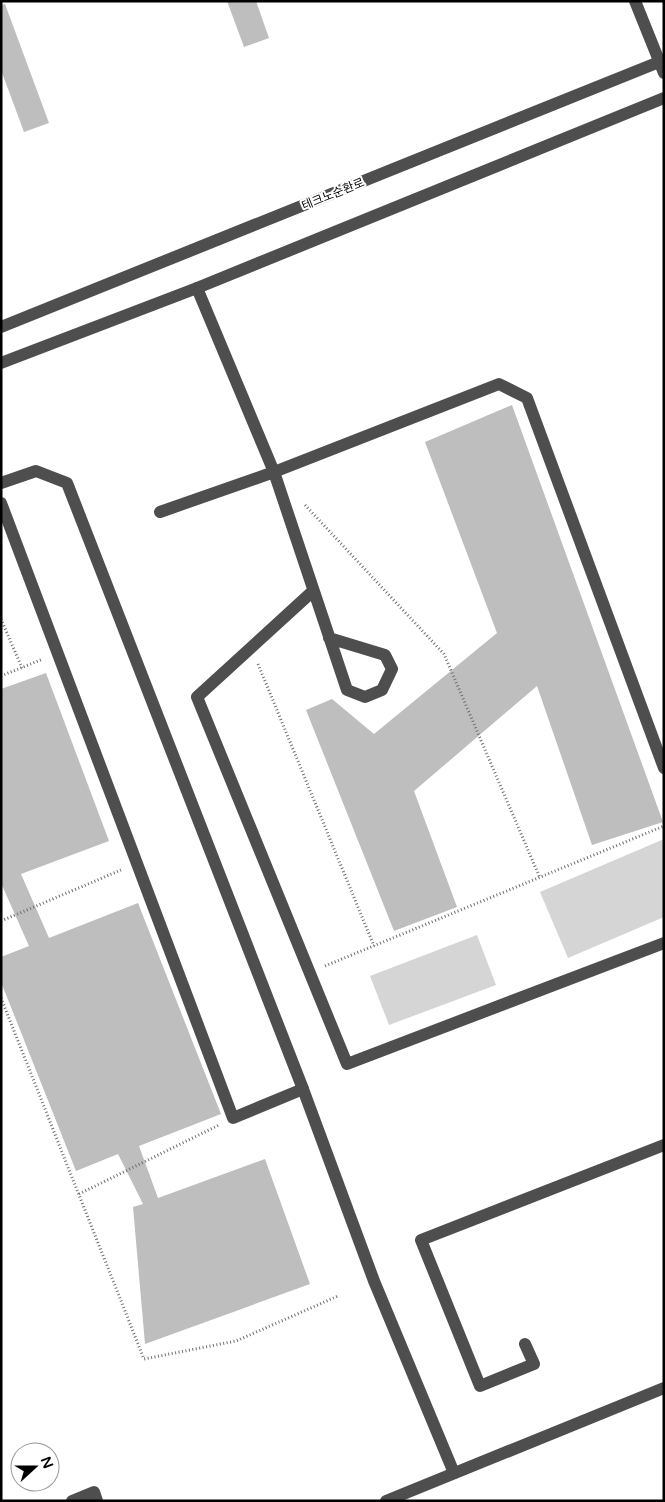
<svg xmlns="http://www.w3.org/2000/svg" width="665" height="1502" font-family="'Varela Round','Noto Sans KR',sans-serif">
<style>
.green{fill:#d5d5d5}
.building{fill:#bebebe}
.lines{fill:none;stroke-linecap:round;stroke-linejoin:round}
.path{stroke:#707070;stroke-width:3;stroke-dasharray:1 2.5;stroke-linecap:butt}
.minor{stroke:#4e4e4e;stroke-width:12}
.labels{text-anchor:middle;stroke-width:4;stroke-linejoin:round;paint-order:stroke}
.street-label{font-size:12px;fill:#000;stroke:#fff}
</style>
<rect width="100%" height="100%" fill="#fff"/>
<g class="green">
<polygon points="664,839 664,917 568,958 540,892"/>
<polygon points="477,935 496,985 389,1025 370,976"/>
</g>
<g class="building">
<polygon points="227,1 256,1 269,38 244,47"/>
<polygon points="5,4 49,123 24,132 1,70 1,5"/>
<polygon points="512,405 663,822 592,845 537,686 414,791 457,907 394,931 306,710 332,699 374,734 497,633 425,442"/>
<polygon points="46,673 109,841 21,874 49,938 138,903 221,1114 139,1146 158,1198 265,1159 310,1284 145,1344 133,1207 143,1204 118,1154 76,1171 1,982 1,957 29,946 1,883 1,689"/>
</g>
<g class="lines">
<g class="path">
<polyline points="305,505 444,654 540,878"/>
<polyline points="1,619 22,668"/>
<polyline points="258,664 374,946"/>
<polyline points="1,676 43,659"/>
<polyline points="1,921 121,870"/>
<polyline points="325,966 664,826"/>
<polyline points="1,998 144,1359 236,1341 338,1296"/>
<polyline points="79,1194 219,1125"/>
</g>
<g class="minor">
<polyline points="635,1 664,73"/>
<polyline points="197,288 274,472 347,690 365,697 382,690 392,669 385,655 329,638"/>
<polyline points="1,327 664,60"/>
<polyline points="1,363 197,288 664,98"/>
<polyline points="1,483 36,471 67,483 303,1089 233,1118 1,503"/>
<polyline points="160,512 274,472 499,384 527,398 664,768"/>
<polyline points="313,591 197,697 347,1064 664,943"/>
<polyline points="303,1089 374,1281 454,1473"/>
<polyline points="525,1344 534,1364 480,1386 421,1240 664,1145"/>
<polyline points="72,1501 94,1492 97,1501"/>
<polyline points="386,1501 664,1388"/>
</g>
</g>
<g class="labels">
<g class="street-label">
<text transform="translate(333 194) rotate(-22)" y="4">테크노순환로</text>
</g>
</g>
<rect width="665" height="1502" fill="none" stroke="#000000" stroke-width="5"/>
<g transform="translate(35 1467) rotate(69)"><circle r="24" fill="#ffffff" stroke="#999999"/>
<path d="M0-4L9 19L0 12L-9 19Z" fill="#000000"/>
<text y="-8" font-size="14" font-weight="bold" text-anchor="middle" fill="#000000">N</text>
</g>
</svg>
